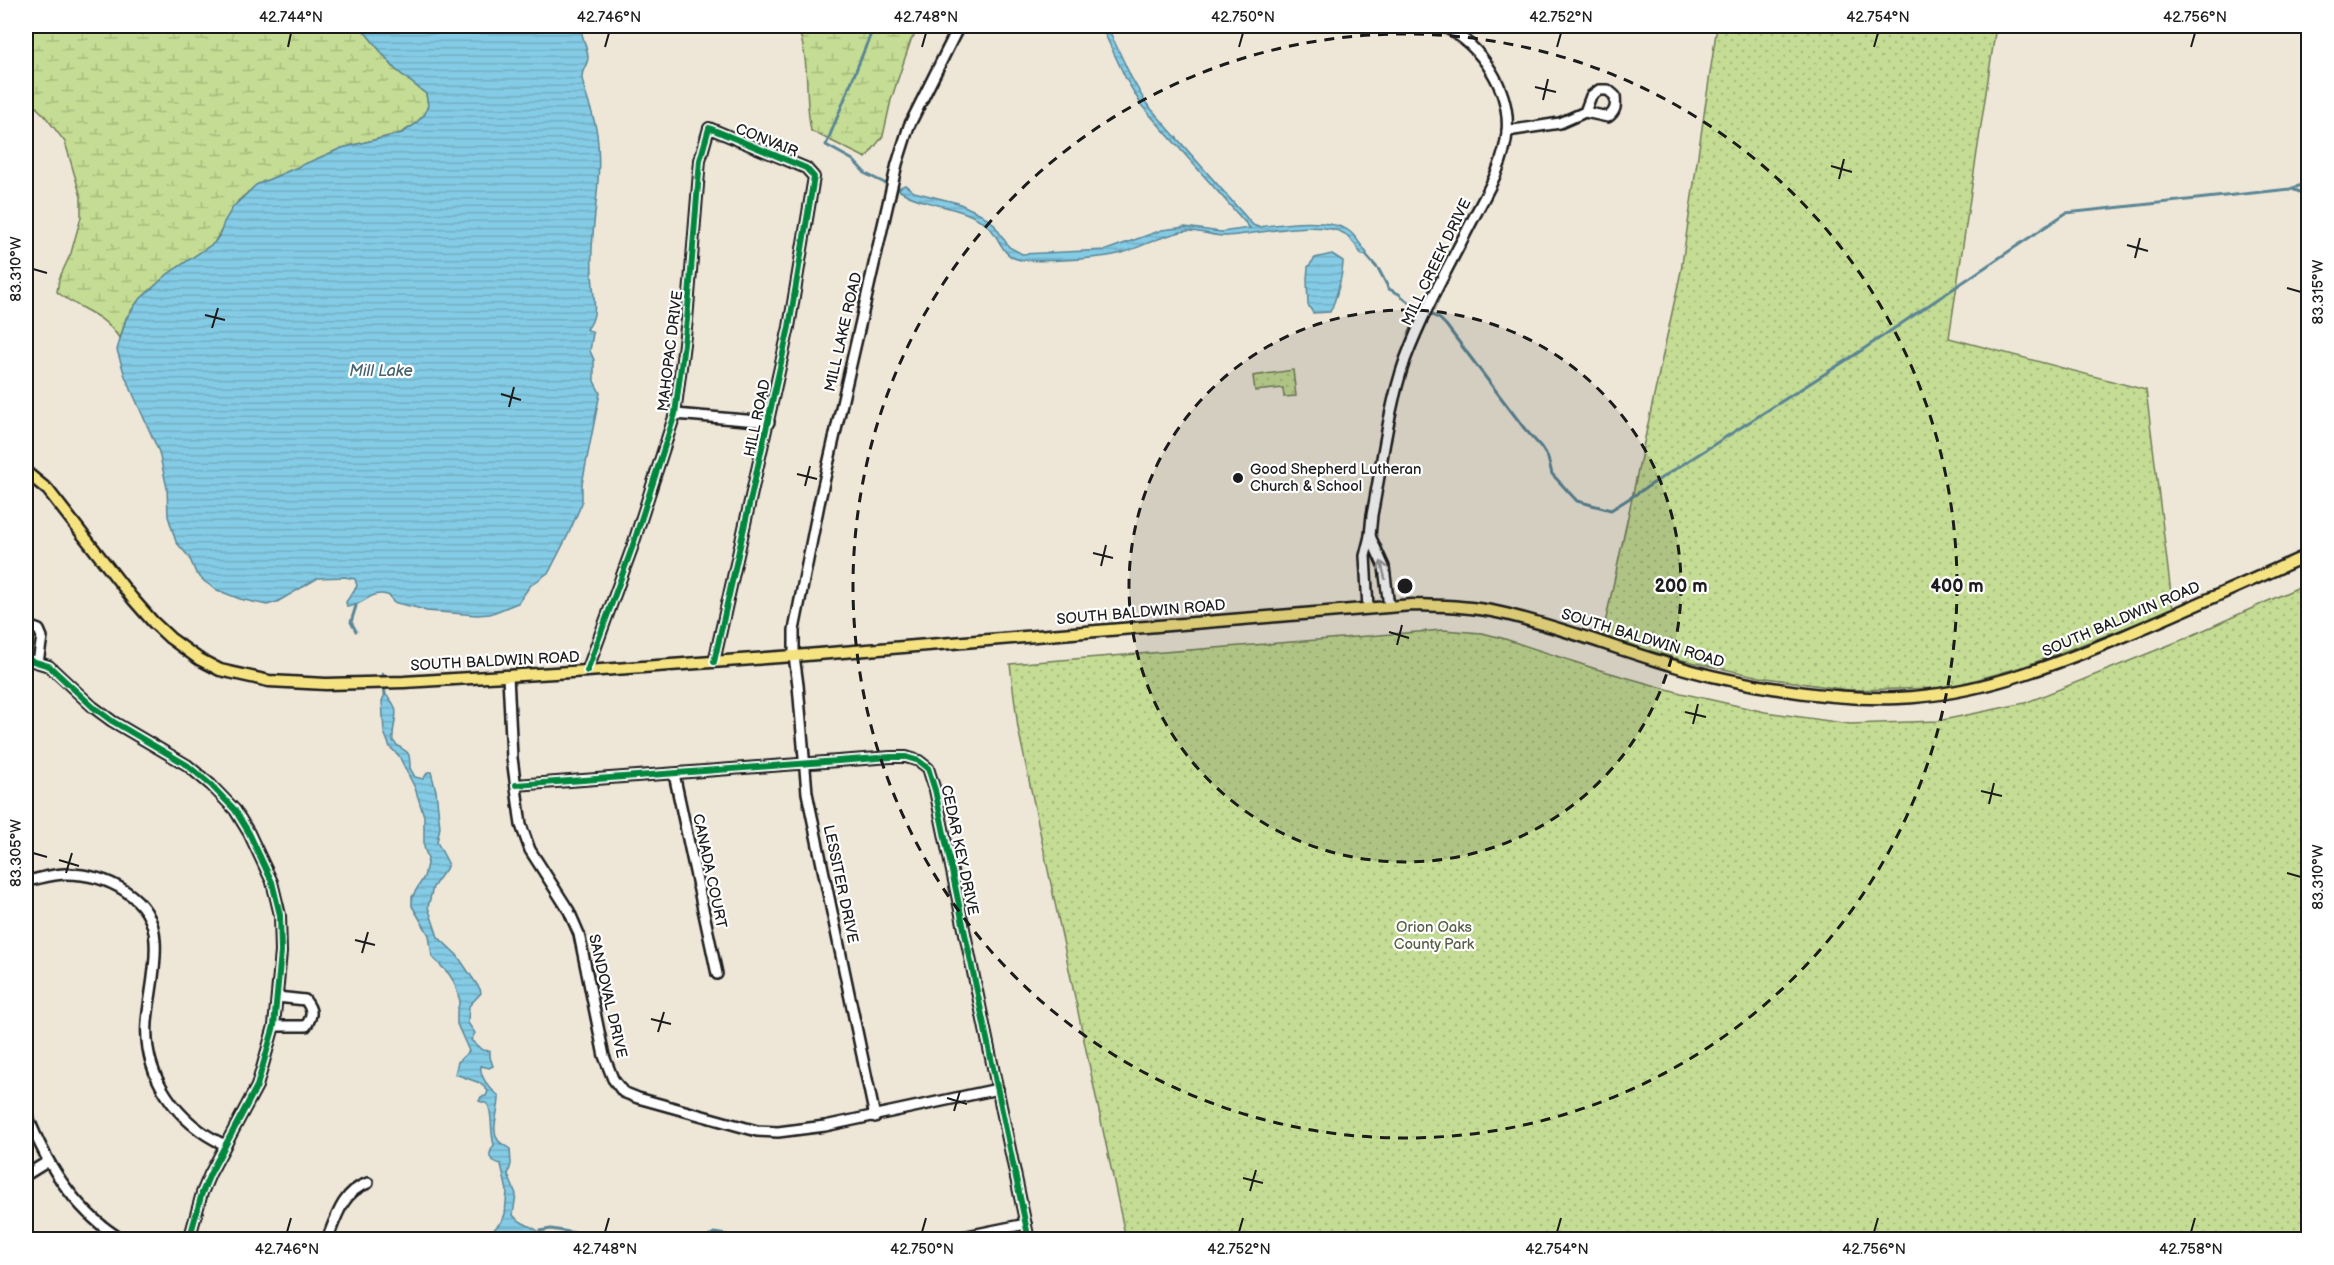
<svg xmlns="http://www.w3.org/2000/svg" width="2334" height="1265" font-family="'Balsamiq Sans',sans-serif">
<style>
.grass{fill:url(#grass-dots);stroke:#707c58;stroke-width:1.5}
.wetland{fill:url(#wetland-marsh);stroke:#707c58;stroke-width:1.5}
.water{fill:url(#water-rules);stroke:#5a8595;stroke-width:1.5}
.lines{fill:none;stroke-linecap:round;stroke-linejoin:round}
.stream{stroke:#5a8595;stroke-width:3}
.minor-casing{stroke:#1c1c1c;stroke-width:14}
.major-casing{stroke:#1c1c1c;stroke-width:15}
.minor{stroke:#fff;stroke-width:9}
.major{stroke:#f5e382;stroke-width:10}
.cycleway-casing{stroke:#fff;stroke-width:10}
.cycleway{stroke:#00873e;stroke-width:6}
.oneway{stroke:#999}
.ticks{fill:none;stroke:#1c1c1c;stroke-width:2}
.ring{fill:none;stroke:#1c1c1c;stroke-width:3;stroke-dasharray:10 8}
.poi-dot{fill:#1c1c1c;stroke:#fff;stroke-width:2}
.labels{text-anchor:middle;stroke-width:4.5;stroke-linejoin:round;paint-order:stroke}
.street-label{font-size:15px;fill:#1c1c1c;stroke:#fff}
.poi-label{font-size:15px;fill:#1c1c1c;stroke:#fff;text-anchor:start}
.park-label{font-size:15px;fill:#575f46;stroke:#fff}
.water-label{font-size:16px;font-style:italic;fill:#46626c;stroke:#fff}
.centre{fill:#1c1c1c;stroke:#fff;stroke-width:3}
.ring-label{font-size:18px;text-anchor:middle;font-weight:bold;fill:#1c1c1c;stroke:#fff;stroke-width:4.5;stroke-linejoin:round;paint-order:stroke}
.neatline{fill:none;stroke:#1c1c1c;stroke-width:2}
.ticks-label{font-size:15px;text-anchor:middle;fill:#1c1c1c}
</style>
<defs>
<pattern id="grass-dots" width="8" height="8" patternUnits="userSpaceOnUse" patternTransform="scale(1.5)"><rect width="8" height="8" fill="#c4dc93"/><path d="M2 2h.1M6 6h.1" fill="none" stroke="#a8bc7e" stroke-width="1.8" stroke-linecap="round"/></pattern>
<pattern id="wetland-marsh" width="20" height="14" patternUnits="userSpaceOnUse" patternTransform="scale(1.5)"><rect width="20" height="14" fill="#c4dc93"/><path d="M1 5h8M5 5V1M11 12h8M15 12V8" fill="none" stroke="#a8bc7e"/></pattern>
<pattern id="water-rules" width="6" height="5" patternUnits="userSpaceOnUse" patternTransform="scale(1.5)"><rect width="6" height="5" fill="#84cbe5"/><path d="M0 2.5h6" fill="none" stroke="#71aec4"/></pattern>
</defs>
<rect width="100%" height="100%" fill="#eee7d8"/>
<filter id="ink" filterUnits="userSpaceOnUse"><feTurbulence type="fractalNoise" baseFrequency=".0167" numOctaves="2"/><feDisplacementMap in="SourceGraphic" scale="12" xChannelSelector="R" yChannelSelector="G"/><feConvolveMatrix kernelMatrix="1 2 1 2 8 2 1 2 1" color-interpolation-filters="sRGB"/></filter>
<g filter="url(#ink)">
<g class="grass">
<polygon points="1717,26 1832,26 1856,31 1857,26 1996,26 1949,338 2146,390 2173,610 2025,666 1947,688 1848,690 1760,677 1678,659 1602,637 1681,271"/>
<polygon points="1293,370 1296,396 1284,397 1283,388 1255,391 1253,376"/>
<polygon points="2308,583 2308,1239 1126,1239 1018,728 1010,664 1443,630 1482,633 1502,638 1593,668 1681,693 1765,712 1850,724 1938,721 2025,703 2184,639"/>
</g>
<g class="wetland">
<path d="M26,26H360L395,69L426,94L428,105L425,114L414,125L401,133L342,148L257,185L238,201L214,243L168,274L138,301L126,318L120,339C101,311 82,312 57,292L59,279L71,253L81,217V197L65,142L45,116L26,97Z"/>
<path d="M797,26H921L911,40L891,100L883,136L866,158L811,131C804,95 811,61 797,26Z"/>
</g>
<g class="water">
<path d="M360,26H581C581,37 587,46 588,57C588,66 581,69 582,78C585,97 594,113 597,134C604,185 587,235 593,285C594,301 598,317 587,329L593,333L590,351L594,360V381L600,393L582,484V503L568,535L549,572L530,586L518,603L490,614L477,615L426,611C417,607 404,605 393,602L390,596C371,588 365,606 347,607L346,602L357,586L355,579L345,577L318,578L277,602L267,605L240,599L217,590L205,582L196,573L189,557L176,542L168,516L167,488L159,452L125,376L117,350L126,319L138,301L168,274L214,243L220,235L224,222L233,207L256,185L342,148L402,133L414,125L425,114L428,105L426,94L395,69Z"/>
<path d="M1101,26H1107L1131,77L1146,103L1253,225L1258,227C1282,224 1328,217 1349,231C1356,236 1361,246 1367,253L1366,255H1362C1357,248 1352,239 1345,234C1320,218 1256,235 1227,236C1214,237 1200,230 1187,231C1164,234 1144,246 1122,253C1101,259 1044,262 1022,260C1001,258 1001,238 988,226C962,204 927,208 900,191L899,188L905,185L914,192L958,203L981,214L993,223L1009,247L1022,254L1106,250L1162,230L1185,227L1221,232L1250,228L1142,106L1126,79Z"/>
<path d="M1332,254L1343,261C1343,274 1336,300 1330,312L1313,313L1308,305L1307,279L1308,267L1315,258Z"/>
<path d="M385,694C405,712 391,721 393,741C406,756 410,745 410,768L415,777L423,779L428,772H431L436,791L440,827L437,842L448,863L446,869L433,887L428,907L438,937L457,955L480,989L481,993L469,1006L468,1023L475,1033L471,1040L482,1050L490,1051V1057L493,1066L489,1068L481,1066C479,1077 491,1090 499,1096C500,1109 490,1128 498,1140C501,1145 507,1146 510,1149L511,1164L508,1175L516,1194L513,1215C522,1227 538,1225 544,1239C537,1240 532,1234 524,1233L512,1239H485L502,1221L505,1214L507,1191L501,1164C488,1160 487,1156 494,1145C490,1131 493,1117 488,1104L479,1101L481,1097L486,1096L488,1091L480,1083L455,1074L458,1062L469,1051L457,1024V1011L460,1001L454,982L449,974L432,957L429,935L412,906V897L424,877L428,859L424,847V816L415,788L399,756L390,747L384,732L382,701Z"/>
</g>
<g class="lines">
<g class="stream">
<polyline points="874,26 826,145 853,160 866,174 897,189 899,188"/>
<polyline points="2292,189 2308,195"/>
<polyline points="1366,255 1379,270 1389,289 1399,294 1408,302 1424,308"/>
<polyline points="1428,313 1440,319 1446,325 1524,428 1541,447 1548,458 1552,474 1577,501 1611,510 1856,354 2066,213 2290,189 2308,183"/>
<polyline points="356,631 351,622 356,606"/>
<polyline points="383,674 385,694"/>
<polyline points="540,1231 551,1229 582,1234 607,1232 619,1240"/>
<polyline points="704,1240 714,1233 757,1240"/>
</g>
<g class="minor-casing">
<g id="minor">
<path d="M1507,131L1560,123L1585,112L1608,117C1616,111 1616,106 1615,96L1608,90H1599L1591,96L1585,112"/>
<polyline points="675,414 769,422"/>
<polyline points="1370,536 1384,567 1389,607"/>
<path d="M1368,608L1365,556L1370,536L1372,515C1382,464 1388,409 1405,360C1423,312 1449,266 1472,221C1487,192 1504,165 1507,133C1511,89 1481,45 1443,26"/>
<polyline points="26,628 31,627 39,630 42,637 38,662"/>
<polyline points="26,659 49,666 93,707 112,721 187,765 211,785 235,810 249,833 272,882 280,915 281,952 274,1026 257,1086 210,1174 202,1193 189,1240"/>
<polyline points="587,671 632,548 675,414 687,320 700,160 709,128 806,168 814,177 789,327 714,662"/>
<polyline points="508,676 512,758 521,825 530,850 569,911 579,934 604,1056 613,1079 623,1092 638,1098 757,1131 778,1132 825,1126 998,1089"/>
<polyline points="674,774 717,974"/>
<polyline points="516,785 891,757 906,757 919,761 928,768 935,790 1029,1240"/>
<path d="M26,881C38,879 53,874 66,874C106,874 153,896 155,941C157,968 149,996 147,1022C143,1076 177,1123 225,1145"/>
<path d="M274,1026H306C313,1015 313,1010 305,1000L277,997"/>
<path d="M26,1112C45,1162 75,1212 123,1240"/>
<polyline points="875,1117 807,793 798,685 794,656 794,630 819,504 897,164 909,126 959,26"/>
<polyline points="26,1175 47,1162"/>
<path d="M327,1240C336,1217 343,1191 368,1183"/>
<polyline points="947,1240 1026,1224"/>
</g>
</g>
<g class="major-casing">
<path id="major" d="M26,472L48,490L132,598L153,622L170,638L199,659L220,670L269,681L326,684L404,682L587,671L794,656L1412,605C1441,606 1472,606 1501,613C1572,629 1640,659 1712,676C1773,690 1835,700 1898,698C1977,695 2052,666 2124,636C2186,610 2247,582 2308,555"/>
</g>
<use href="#minor" class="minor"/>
<use href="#major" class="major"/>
<g class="cycleway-casing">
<g id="cycleway">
<polyline points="26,659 49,666 93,707 112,721 187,765 211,785 235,810 249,833 272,882 280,915 281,952 274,1026 257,1086 210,1174 202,1193 189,1240"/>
<polyline points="587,671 632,548 675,414 687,320 700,160 709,128 806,168 814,177 789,327 714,662"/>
<polyline points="516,785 891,757 906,757 919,761 928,768 935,790 1029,1240"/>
</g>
</g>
<use href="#cycleway" class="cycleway"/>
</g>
<defs><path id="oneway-shaft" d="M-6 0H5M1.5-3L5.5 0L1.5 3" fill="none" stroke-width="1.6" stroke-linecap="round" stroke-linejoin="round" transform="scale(1.5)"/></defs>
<use class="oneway" href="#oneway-shaft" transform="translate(1383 570) rotate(-104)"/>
</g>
<path class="ticks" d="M288,47L291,33M605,47L609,33M922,47L926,33M1239,47L1243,33M1557,47L1561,33M1874,47L1878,33M2191,47L2195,33M1535,87L1556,92M1543,100L1548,79M1831,166L1852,172M1839,179L1844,159M2127,245L2148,251M2135,258L2140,238M33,269L47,273M2287,288L2301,292M205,315L225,320M212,328L218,308M501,394L521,400M509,407L514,387M797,474L817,479M805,486L810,466M1093,553L1113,558M1101,566L1106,545M1389,632L1409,638M1397,645L1402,625M1685,712L1706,717M1693,724L1698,704M1981,791L2002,796M1989,804L1994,783M33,853L47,857M59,860L79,866M66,873L72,853M2287,873L2301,877M355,940L375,945M362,953L368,932M651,1019L671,1024M658,1032L664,1012M947,1098L967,1104M954,1111L960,1091M1243,1178L1263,1183M1250,1191L1256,1170M287,1232L291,1218M605,1232L609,1218M922,1232L926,1218M1239,1232L1243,1218M1557,1232L1561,1218M1874,1232L1878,1218M2191,1232L2195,1218"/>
<circle cx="1405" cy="586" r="276" fill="#1c1c1c" fill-opacity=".12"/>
<g class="ring">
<circle cx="1405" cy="586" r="276"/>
<circle cx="1405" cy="586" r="552"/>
</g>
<circle class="poi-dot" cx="1238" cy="478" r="6"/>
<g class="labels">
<g class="street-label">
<text transform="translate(767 140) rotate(22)" y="5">CONVAIR</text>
<text transform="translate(1436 262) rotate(-64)" y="5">MILL CREEK DRIVE</text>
<text transform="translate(843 332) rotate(-77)" y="5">MILL LAKE ROAD</text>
<text transform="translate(670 351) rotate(-83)" y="5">MAHOPAC DRIVE</text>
<text transform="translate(757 418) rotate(-78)" y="5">HILL ROAD</text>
<text transform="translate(1141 612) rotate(-5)" y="5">SOUTH BALDWIN ROAD</text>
<text transform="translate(2121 619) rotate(-23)" y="5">SOUTH BALDWIN ROAD</text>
<text transform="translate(1643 638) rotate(17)" y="5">SOUTH BALDWIN ROAD</text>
<text transform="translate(495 661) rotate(-3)" y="5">SOUTH BALDWIN ROAD</text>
<text transform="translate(960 850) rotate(78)" y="5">CEDAR KEY DRIVE</text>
<text transform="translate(710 871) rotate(78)" y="5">CANADA COURT</text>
<text transform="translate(841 884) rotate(78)" y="5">LESSITER DRIVE</text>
<text transform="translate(608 996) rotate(77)" y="5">SANDOVAL DRIVE</text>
</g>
<g class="poi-label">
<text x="1250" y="474">Good Shepherd Lutheran<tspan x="1250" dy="17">Church &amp; School</tspan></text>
</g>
<g class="park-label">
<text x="1434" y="932">Orion Oaks<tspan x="1434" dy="17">County Park</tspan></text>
</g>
<g class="water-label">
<text x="381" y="376">Mill Lake</text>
</g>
</g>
<circle cx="1405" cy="586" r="9" class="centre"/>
<g class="ring-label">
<text x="1681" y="592">200 m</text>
<text x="1957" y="592">400 m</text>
</g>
<rect width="2334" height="1265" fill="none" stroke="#fff" stroke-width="66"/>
<rect x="33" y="33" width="2268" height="1199" class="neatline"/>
<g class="ticks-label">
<text x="291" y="22">42.744°N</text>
<text x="609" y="22">42.746°N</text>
<text x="926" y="22">42.748°N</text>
<text x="1243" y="22">42.750°N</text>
<text x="1561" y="22">42.752°N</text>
<text x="1878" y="22">42.754°N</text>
<text x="2195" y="22">42.756°N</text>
<text transform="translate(16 269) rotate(-90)" y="5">83.310°W</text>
<text transform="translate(2318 292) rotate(-90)" y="5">83.315°W</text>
<text transform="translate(16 853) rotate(-90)" y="5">83.305°W</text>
<text transform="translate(2318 877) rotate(-90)" y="5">83.310°W</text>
<text x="287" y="1254">42.746°N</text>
<text x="605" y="1254">42.748°N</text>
<text x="922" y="1254">42.750°N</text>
<text x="1239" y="1254">42.752°N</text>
<text x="1557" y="1254">42.754°N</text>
<text x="1874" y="1254">42.756°N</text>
<text x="2191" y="1254">42.758°N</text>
</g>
</svg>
